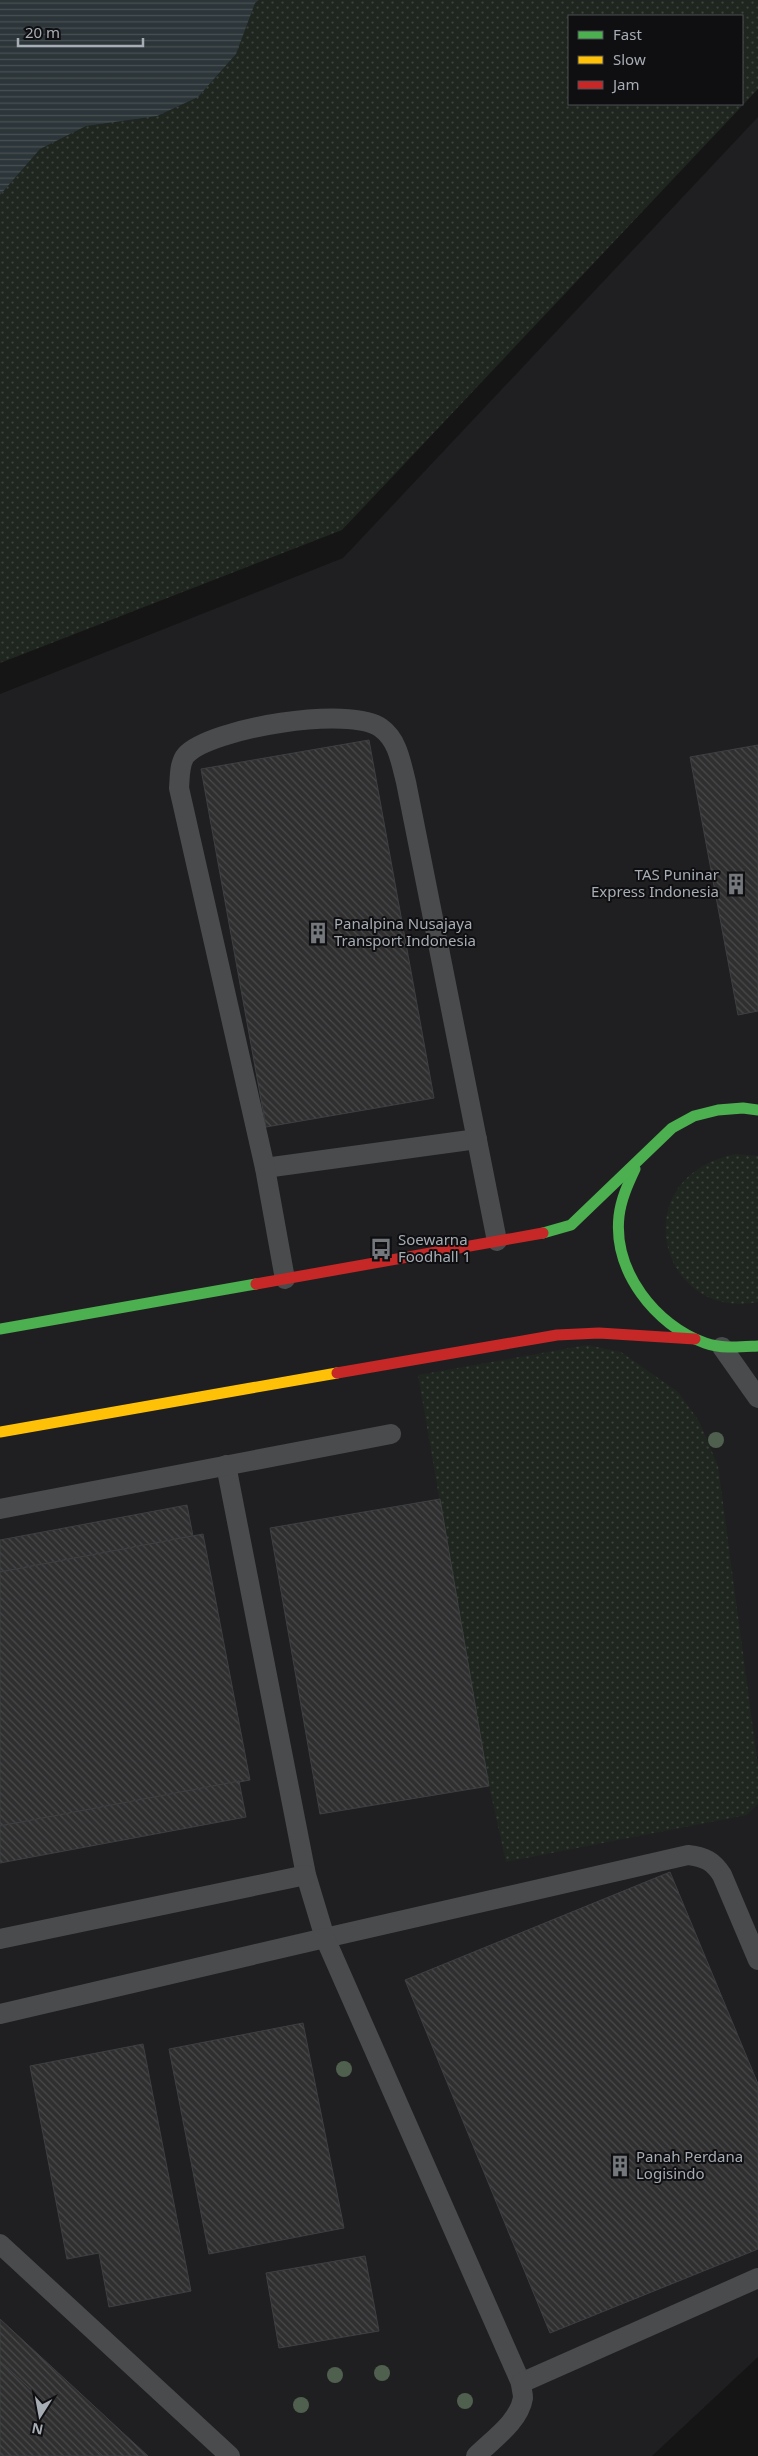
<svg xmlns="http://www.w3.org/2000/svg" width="758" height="2456" font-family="'Noto Sans',sans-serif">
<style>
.built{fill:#1f1f21}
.grass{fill:url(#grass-dots);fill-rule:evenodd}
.water{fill:url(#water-rules)}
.building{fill:url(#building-back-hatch);stroke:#3d3f41}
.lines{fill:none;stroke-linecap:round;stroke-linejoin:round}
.lane{stroke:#494b4d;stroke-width:20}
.fast{stroke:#4caf50;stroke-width:11}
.slow{stroke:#ffc107;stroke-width:11}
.jam{stroke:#c62828;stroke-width:11}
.tree{fill:#50604f}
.labels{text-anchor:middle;stroke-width:4;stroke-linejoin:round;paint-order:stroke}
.poi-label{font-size:15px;fill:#a7adb5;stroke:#0f0f11;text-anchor:start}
</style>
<defs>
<pattern id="grass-dots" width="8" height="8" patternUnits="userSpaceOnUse" patternTransform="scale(1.25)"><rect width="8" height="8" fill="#1f251f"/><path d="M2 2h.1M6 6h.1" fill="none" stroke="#3d423d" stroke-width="1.8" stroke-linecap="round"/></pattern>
<pattern id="water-rules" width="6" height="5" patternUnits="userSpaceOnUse" patternTransform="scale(1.25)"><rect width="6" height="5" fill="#2c3539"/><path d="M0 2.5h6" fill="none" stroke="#485053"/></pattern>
<pattern id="building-back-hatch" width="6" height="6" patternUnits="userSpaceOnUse" patternTransform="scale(1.25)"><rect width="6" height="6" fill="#2f2f30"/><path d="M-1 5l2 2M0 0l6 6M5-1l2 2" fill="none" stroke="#4a4a4c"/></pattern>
</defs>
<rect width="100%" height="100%" fill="#151515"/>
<polygon class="built" points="758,117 758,2357 652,2456 0,2456 0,694 343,558"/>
<g class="grass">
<path d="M0,0H758V89L342,530L0,663ZM569,16H742V104H569Z"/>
<path d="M736,1154L758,1156V1302C660,1322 621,1177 736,1154Z"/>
<polygon points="587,1345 621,1352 678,1392 699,1421 718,1466 758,1766 758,1804 747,1815 506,1862 489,1786 418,1375"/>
</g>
<polygon class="water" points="0,0 259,0 255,3 236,54 198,97 157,116 86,126 40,149 0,195"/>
<g class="building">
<polygon points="369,740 434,1098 266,1127 201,769"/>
<polygon points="758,745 758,1011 738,1015 690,757"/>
<polygon points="440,1499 489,1786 320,1814 270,1528"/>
<polygon points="187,1505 193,1536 0,1572 0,1540"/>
<polygon points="203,1534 250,1780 0,1826 0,1572"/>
<polygon points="239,1781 246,1817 0,1863 0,1826"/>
<polygon points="670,1872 758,2084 758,2249 550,2333 405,1980"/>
<polygon points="303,2023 344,2228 209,2254 169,2049"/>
<polygon points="143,2044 191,2291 109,2307 99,2253 67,2259 30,2066"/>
<polygon points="365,2256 379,2331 279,2348 266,2273"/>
<polygon points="0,2319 148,2456 103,2456 0,2361"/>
<polygon points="0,2361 103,2456 0,2456"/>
</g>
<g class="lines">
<g class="lane">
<polyline points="265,1168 477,1139"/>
<path d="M285,1279L265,1168L179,788C180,778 179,763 186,755C210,728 351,705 381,728C398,740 401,763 406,782L497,1241"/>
<polyline points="722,1347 758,1398"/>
<path d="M226,1465L306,1875L325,1938L688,1855C705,1857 713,1861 722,1875L758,1960"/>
<polyline points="0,1509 391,1434"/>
<polyline points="0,1939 306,1875"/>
<polyline points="0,2014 325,1938 521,2383"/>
<polyline points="0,2244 230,2456"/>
<path d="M476,2456C492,2440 519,2422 523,2398C523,2393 521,2387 521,2383L758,2278"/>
</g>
<g class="fast">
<path d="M635,1169C628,1184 621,1199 619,1216C613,1271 655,1325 705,1343C722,1349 740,1347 758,1346"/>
<polyline points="543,1233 571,1225 672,1128 694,1116 718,1110 743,1108 758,1110"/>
<polyline points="0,1329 256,1284"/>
</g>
<polyline class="slow" points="0,1432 337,1373"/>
<g class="jam">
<polyline points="256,1284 543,1233"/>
<polyline points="337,1373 557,1335 599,1333 695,1339"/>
</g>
</g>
<g class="tree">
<circle cx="716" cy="1440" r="8"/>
<circle cx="344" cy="2069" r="8"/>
<circle cx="382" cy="2373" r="8"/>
<circle cx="335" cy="2375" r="8"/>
<circle cx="465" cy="2401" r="8"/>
<circle cx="301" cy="2405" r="8"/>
</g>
<defs>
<g id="building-bare" transform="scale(1.725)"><path d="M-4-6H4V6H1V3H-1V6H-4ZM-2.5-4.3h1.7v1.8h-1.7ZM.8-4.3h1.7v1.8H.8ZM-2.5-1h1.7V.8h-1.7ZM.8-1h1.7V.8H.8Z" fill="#74787d" stroke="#0f0f11" stroke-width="2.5" paint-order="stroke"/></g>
<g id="bus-bare" transform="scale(1.725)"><path d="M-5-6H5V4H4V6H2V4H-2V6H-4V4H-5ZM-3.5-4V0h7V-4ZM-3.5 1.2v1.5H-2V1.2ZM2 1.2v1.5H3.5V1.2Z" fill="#74787d" stroke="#0f0f11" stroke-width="2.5" paint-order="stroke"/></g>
</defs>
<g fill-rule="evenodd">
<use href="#building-bare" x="736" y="884"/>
<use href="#building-bare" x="318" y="933"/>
<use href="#bus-bare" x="381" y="1249"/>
<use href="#building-bare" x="620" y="2166"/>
</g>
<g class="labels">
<g class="poi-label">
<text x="719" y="880" text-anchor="end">TAS Puninar<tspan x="719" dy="17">Express Indonesia</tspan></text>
<text x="334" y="929">Panalpina Nusajaya<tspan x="334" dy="17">Transport Indonesia</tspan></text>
<text x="398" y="1245">Soewarna<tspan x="398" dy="17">Foodhall 1</tspan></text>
<text x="636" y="2162">Panah Perdana<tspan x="636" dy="17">Logisindo</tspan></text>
</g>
</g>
<rect x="568" y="15" width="175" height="90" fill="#0f0f11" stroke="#4c4e53"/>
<rect x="578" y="31" width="25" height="8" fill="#4caf50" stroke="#4c4e53"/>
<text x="613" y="40" font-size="15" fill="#a7adb5">Fast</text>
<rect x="578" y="56" width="25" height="8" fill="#ffc107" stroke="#4c4e53"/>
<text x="613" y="65" font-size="15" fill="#a7adb5">Slow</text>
<rect x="578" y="81" width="25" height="8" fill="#c62828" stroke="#4c4e53"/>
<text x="613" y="90" font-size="15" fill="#a7adb5">Jam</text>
<g transform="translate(40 2416) rotate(191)" stroke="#0f0f11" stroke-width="4" paint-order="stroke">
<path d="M0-4L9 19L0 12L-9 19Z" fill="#a7adb5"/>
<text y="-8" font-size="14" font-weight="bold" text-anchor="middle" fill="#a7adb5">N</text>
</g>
<path d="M18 38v8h125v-8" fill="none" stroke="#a7adb5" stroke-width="2.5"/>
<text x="25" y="38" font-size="15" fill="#a7adb5" stroke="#0f0f11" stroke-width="4" paint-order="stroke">20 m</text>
</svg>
